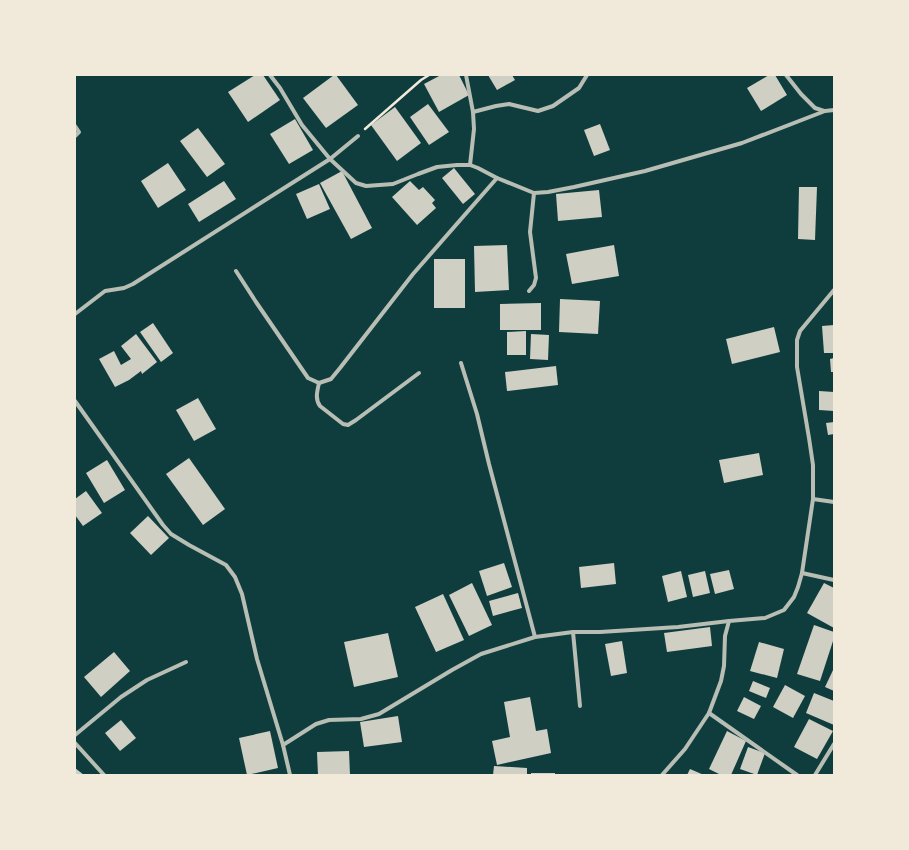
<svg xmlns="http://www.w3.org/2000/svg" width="909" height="850" font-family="Raleway,sans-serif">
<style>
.building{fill:#cfcfc3}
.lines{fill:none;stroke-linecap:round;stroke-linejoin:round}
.path{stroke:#f1e9da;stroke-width:2.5}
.minor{stroke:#b8beb3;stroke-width:4}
</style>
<rect width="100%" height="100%" fill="#0f3d3e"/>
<g class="building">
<polygon points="255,75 263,75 280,100 248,122 228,92"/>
<polygon points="334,75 336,75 358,105 326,128 303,98"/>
<polygon points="441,75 459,75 469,95 439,112 424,84"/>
<polygon points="488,75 512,75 515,80 497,90"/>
<polygon points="769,75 775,75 787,95 761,111 747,88"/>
<polygon points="428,104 449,132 429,145 410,117"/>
<polygon points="395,107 421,143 397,161 371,125"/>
<polygon points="295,119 313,150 289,164 270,134"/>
<polygon points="600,124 610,150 594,156 584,130"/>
<polygon points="198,128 225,164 207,177 180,141"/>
<polygon points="168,163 186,190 158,208 141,181"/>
<polygon points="454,168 475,194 463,204 442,178"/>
<polygon points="342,171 372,228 351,239 320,183"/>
<polygon points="224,181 236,199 199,222 188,204"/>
<polygon points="410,181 419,190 423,187 435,200 432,203 436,208 417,225 392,197"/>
<polygon points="319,184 330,209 307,219 296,194"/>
<polygon points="799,187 817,187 815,240 798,239"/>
<polygon points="599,190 602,217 558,221 556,194"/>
<polygon points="507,245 509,290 475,292 474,246"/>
<polygon points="614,245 619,276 572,284 566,254"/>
<rect x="434" y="259" width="31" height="49"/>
<polygon points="560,299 600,301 598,334 559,332"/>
<polygon points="541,303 541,330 500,330 500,304"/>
<polygon points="153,323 173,353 161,362 140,332"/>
<polygon points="834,325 834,353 824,353 822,326"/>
<polygon points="774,327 780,352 732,364 726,339"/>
<polygon points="526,331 526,355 507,355 507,332"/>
<polygon points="136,334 157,362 142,374 141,371 129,380 115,387 99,359 114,351 121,365 131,359 121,346"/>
<polygon points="531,334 549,335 548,360 530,359"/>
<polygon points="834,358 834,372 831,372 830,359"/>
<polygon points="556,366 558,385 507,391 505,372"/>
<polygon points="819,391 834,392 834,411 819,410"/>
<polygon points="198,398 216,429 194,441 176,410"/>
<polygon points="834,422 834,434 828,435 826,423"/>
<polygon points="759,453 763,475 724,483 719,460"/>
<polygon points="189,458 225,509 203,525 166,474"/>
<polygon points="107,460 125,490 104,503 86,473"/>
<polygon points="86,491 102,513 83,526 75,515 75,499"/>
<polygon points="148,516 169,538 151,555 130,533"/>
<polygon points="504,563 512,587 487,596 479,571"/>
<polygon points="614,563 616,584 581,588 579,567"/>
<polygon points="729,570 734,589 715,594 710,574"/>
<polygon points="681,571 687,597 668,602 662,576"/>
<polygon points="705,571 710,593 693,597 688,575"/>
<polygon points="472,583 492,625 469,636 449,595"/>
<polygon points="824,583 834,588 834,628 807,613"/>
<polygon points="518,593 522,608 493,616 489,601"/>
<polygon points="443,594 464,640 436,652 415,607"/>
<polygon points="814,625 834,632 834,638 820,681 797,674"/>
<polygon points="710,627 712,646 667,652 664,633"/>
<polygon points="388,633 398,677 354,687 344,642"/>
<polygon points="622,641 627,673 611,676 605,644"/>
<polygon points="759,642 784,649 777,678 750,671"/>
<polygon points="114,652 130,671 101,697 84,677"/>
<polygon points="834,668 834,691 825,687"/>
<polygon points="753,681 770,688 766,698 749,691"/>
<polygon points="785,685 805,696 793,718 773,707"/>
<polygon points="814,693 834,701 834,725 806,713"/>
<polygon points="530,697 536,731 547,729 551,753 497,765 492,741 510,737 504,702"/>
<polygon points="744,697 761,706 754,719 737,711"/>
<polygon points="398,716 402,742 364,747 360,722"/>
<polygon points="809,719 833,731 817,759 794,747"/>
<polygon points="121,720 136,738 120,751 105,733"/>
<polygon points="270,731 278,768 247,775 239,738"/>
<polygon points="727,731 746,741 731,775 721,775 709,769"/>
<polygon points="748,747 765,753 757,775 740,769"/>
<polygon points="349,751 350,775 318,775 317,752"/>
<polygon points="494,766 527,768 527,775 493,775"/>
<polygon points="75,768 84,775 75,775"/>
<polygon points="690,769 704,775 687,775"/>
<rect x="531" y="773" width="24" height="2"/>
</g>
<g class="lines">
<polyline class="path" points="365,129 421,80 429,75"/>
<g class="minor">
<polyline points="270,75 280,88 302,125 330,159 356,183 366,186 393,184 418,174 437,167 457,165 470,165 478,168 497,178 534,193 548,192 574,187 645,171 742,143 825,111 834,110"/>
<polyline points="466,75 473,112 474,129 470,165"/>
<polyline points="786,75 801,94 815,108 824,111"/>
<polyline points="473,112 496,106 509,104 538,111 553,106 579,88 587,75"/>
<polyline points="75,126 79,132 75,136"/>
<polyline points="236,271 256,302 308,378 319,383 331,379 340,368 413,274 497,178"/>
<polyline points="529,291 534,285 536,278 530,232 534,193"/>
<polyline points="75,314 105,291 124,288 133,284 330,159 358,136"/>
<polyline points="461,363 477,414 489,464 535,637"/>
<path d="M319,383C317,392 315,399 320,406L343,424L348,425L356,420L419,373"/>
<polyline points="75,401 163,525 171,534 189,545 226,565 235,577 242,594 257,659 283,745 290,775"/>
<polyline points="813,499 834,502"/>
<polyline points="802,573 834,580"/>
<polyline points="573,632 580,706"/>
<polyline points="709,713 797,775"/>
<polyline points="75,735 121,697 147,680 186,662"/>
<polyline points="75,743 104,775"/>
<polyline points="283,745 316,724 329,720 361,719 379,714 452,670 481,654 535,637 573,632 600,632 678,627 729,621"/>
<polyline points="662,775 685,749 709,713 721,681 724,666 725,636 729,621 765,618 784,610 794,597 798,587 802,573 813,499 813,465 809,438 797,367 797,340 800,331 805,325 834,290"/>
<polyline points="815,775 834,744"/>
</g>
</g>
<rect width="909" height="850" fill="none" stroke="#f1e9da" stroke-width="152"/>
</svg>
